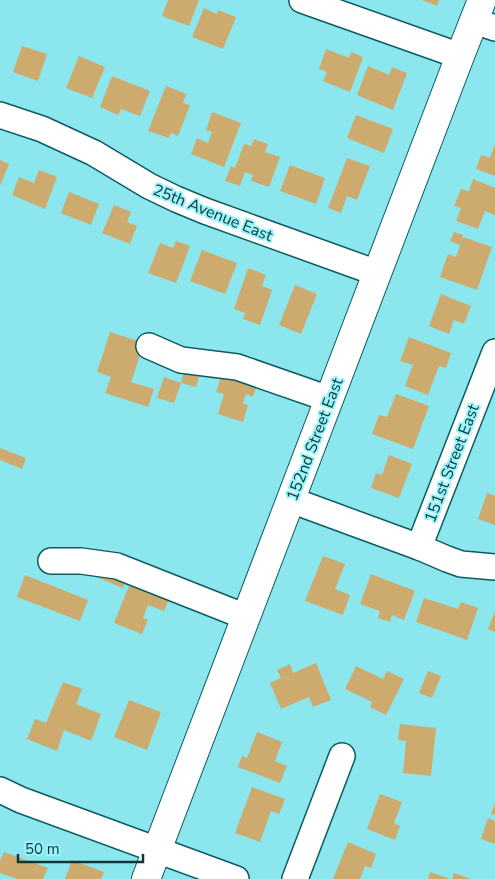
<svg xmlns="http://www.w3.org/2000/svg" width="495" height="879" font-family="'Nunito Sans',sans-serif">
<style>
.building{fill:#cdab6e}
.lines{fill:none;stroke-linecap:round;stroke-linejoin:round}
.minor-casing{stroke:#0b5c61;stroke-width:28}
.major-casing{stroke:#0b5c61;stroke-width:30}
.minor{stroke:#fff;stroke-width:25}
.major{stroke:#fff;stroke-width:28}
.labels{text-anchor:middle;stroke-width:4;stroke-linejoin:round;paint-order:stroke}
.street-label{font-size:16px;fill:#0d3638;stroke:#98f4fa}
</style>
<rect width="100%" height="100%" fill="#8be7ed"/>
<g class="building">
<polygon points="168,0 199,0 189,26 162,16"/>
<polygon points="422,0 439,0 437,6"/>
<polygon points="204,8 217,14 218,10 236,17 223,49 192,37"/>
<polygon points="22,46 47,54 38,81 13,72"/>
<polygon points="326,49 349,58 351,52 363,57 350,92 323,81 327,72 319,69"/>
<polygon points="79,56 105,67 92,98 66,88"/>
<polygon points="368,66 389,75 392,67 407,73 393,110 357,95"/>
<polygon points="112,76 150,91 140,116 121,109 118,115 100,107"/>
<polygon points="166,86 186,94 183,103 190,105 178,136 171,133 169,138 148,131"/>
<polygon points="212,112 241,123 224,167 191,154 197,138 208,143 212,132 206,130"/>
<polygon points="356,115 393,129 384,153 347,138"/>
<polygon points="254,139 268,144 265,152 280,157 269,187 251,181 253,175 245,172 240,186 225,181 231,166 235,168 244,144 251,146"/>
<polygon points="495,144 495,176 476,169 481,155 490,158"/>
<polygon points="347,158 370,166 357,200 347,196 341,213 328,208"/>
<polygon points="0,160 9,164 0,186"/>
<polygon points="290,165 325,178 316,204 280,191"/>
<polygon points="39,170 57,177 45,209 12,195 19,177 34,183"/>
<polygon points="473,179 495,188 495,215 485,211 478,229 456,221 461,208 454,206 461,189 469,191"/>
<polygon points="69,192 99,204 91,225 61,213"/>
<polygon points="114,205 131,212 127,222 137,226 130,244 102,233"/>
<polygon points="454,232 463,235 460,245 450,241"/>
<polygon points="463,237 492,247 477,290 440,277 448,254 456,257"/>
<polygon points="176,241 190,246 176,283 148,273 160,243 173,248"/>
<polygon points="202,250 237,263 225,294 190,281"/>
<polygon points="248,268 266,275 262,286 272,290 260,325 243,319 245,313 234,309"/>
<polygon points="295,285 317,294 301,334 279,325"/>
<polygon points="441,294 471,306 464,324 454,320 449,334 429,326"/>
<polygon points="110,332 144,343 131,382 154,389 148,407 105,393 111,377 97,372"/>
<polygon points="409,337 451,353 446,368 439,366 428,395 405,386 413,365 400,361"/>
<polygon points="185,368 200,373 196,387 181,383"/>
<polygon points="222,373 258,381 253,397 246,394 243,404 248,405 243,422 218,414 224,394 216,392"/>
<polygon points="164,377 181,383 174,403 157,398"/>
<polygon points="396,394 429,406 413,449 372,434 379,415 387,417"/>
<polygon points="0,448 26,458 22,469 0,460"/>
<polygon points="389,455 412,464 399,498 371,488 376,473 382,475"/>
<polygon points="487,493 495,496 495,525 478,519"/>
<polygon points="323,556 345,564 335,589 350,595 343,615 305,601"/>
<polygon points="101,566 128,576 123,588 96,577"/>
<polygon points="371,574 415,591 404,620 392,615 390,622 378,618 380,611 360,604"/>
<polygon points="25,575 88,600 80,621 17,597"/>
<polygon points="133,576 172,592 164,611 148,605 143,618 148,620 142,634 114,623"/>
<polygon points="424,598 458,609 461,602 478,608 467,640 416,622"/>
<polygon points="495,611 495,632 488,629"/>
<polygon points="316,663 331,700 313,707 309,697 281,709 270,683 281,678 277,670 290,664 293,673"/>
<polygon points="356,666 383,679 387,671 404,679 386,715 370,707 372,702 345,689"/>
<polygon points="428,671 441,676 432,698 419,693"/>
<polygon points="63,682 82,689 76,704 101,714 91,741 64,730 57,751 27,739 35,719 46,723"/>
<polygon points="129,700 161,712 147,750 114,737"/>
<polygon points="400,724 436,728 431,776 403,773 406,741 398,740"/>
<polygon points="257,732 282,742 275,761 287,766 280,783 238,767 242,756 247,758"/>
<polygon points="252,787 285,799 279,814 271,811 260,842 235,833"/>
<polygon points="380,794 402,802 394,823 400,826 395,840 367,829"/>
<polygon points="495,803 495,815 491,814"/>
<polygon points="488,818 495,821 495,844 481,839"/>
<polygon points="348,842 376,854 371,868 365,866 360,879 333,879"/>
<polygon points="4,852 48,868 43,879 17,879 0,873 0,861"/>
<polygon points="72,860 104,872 101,879 65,879"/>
<polygon points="430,872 450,879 428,879"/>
<polygon points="454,873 471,879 452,879"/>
</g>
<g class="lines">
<g class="minor-casing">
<g id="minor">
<polyline points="302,0 460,56"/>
<polyline points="475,21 495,28"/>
<polyline points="0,115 42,129 94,153 149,186 176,199 205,211 377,273"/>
<polyline points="149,346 181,360 237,367 329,399"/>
<polyline points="291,500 419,547 447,559 461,564 495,567"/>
<polyline points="419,547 495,352"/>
<polyline points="51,561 81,561 117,566 246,617"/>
<polyline points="0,790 21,800 236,879"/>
<polyline points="295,879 342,756"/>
</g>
</g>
<g class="major-casing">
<polyline id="major" points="146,879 460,56 482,0"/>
</g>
<use href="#minor" class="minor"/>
<use href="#major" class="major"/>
</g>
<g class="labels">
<g class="street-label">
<text transform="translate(213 212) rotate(22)" y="6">25th Avenue East</text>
<text transform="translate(314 439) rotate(-69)" y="6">152nd Street East</text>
<text transform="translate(451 463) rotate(-69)" y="6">151st Street East</text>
</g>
</g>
<path d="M18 854v8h125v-8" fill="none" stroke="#0d3638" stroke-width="2.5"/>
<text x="25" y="854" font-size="15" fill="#0d3638" stroke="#98f4fa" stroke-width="4" paint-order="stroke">50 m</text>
</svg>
